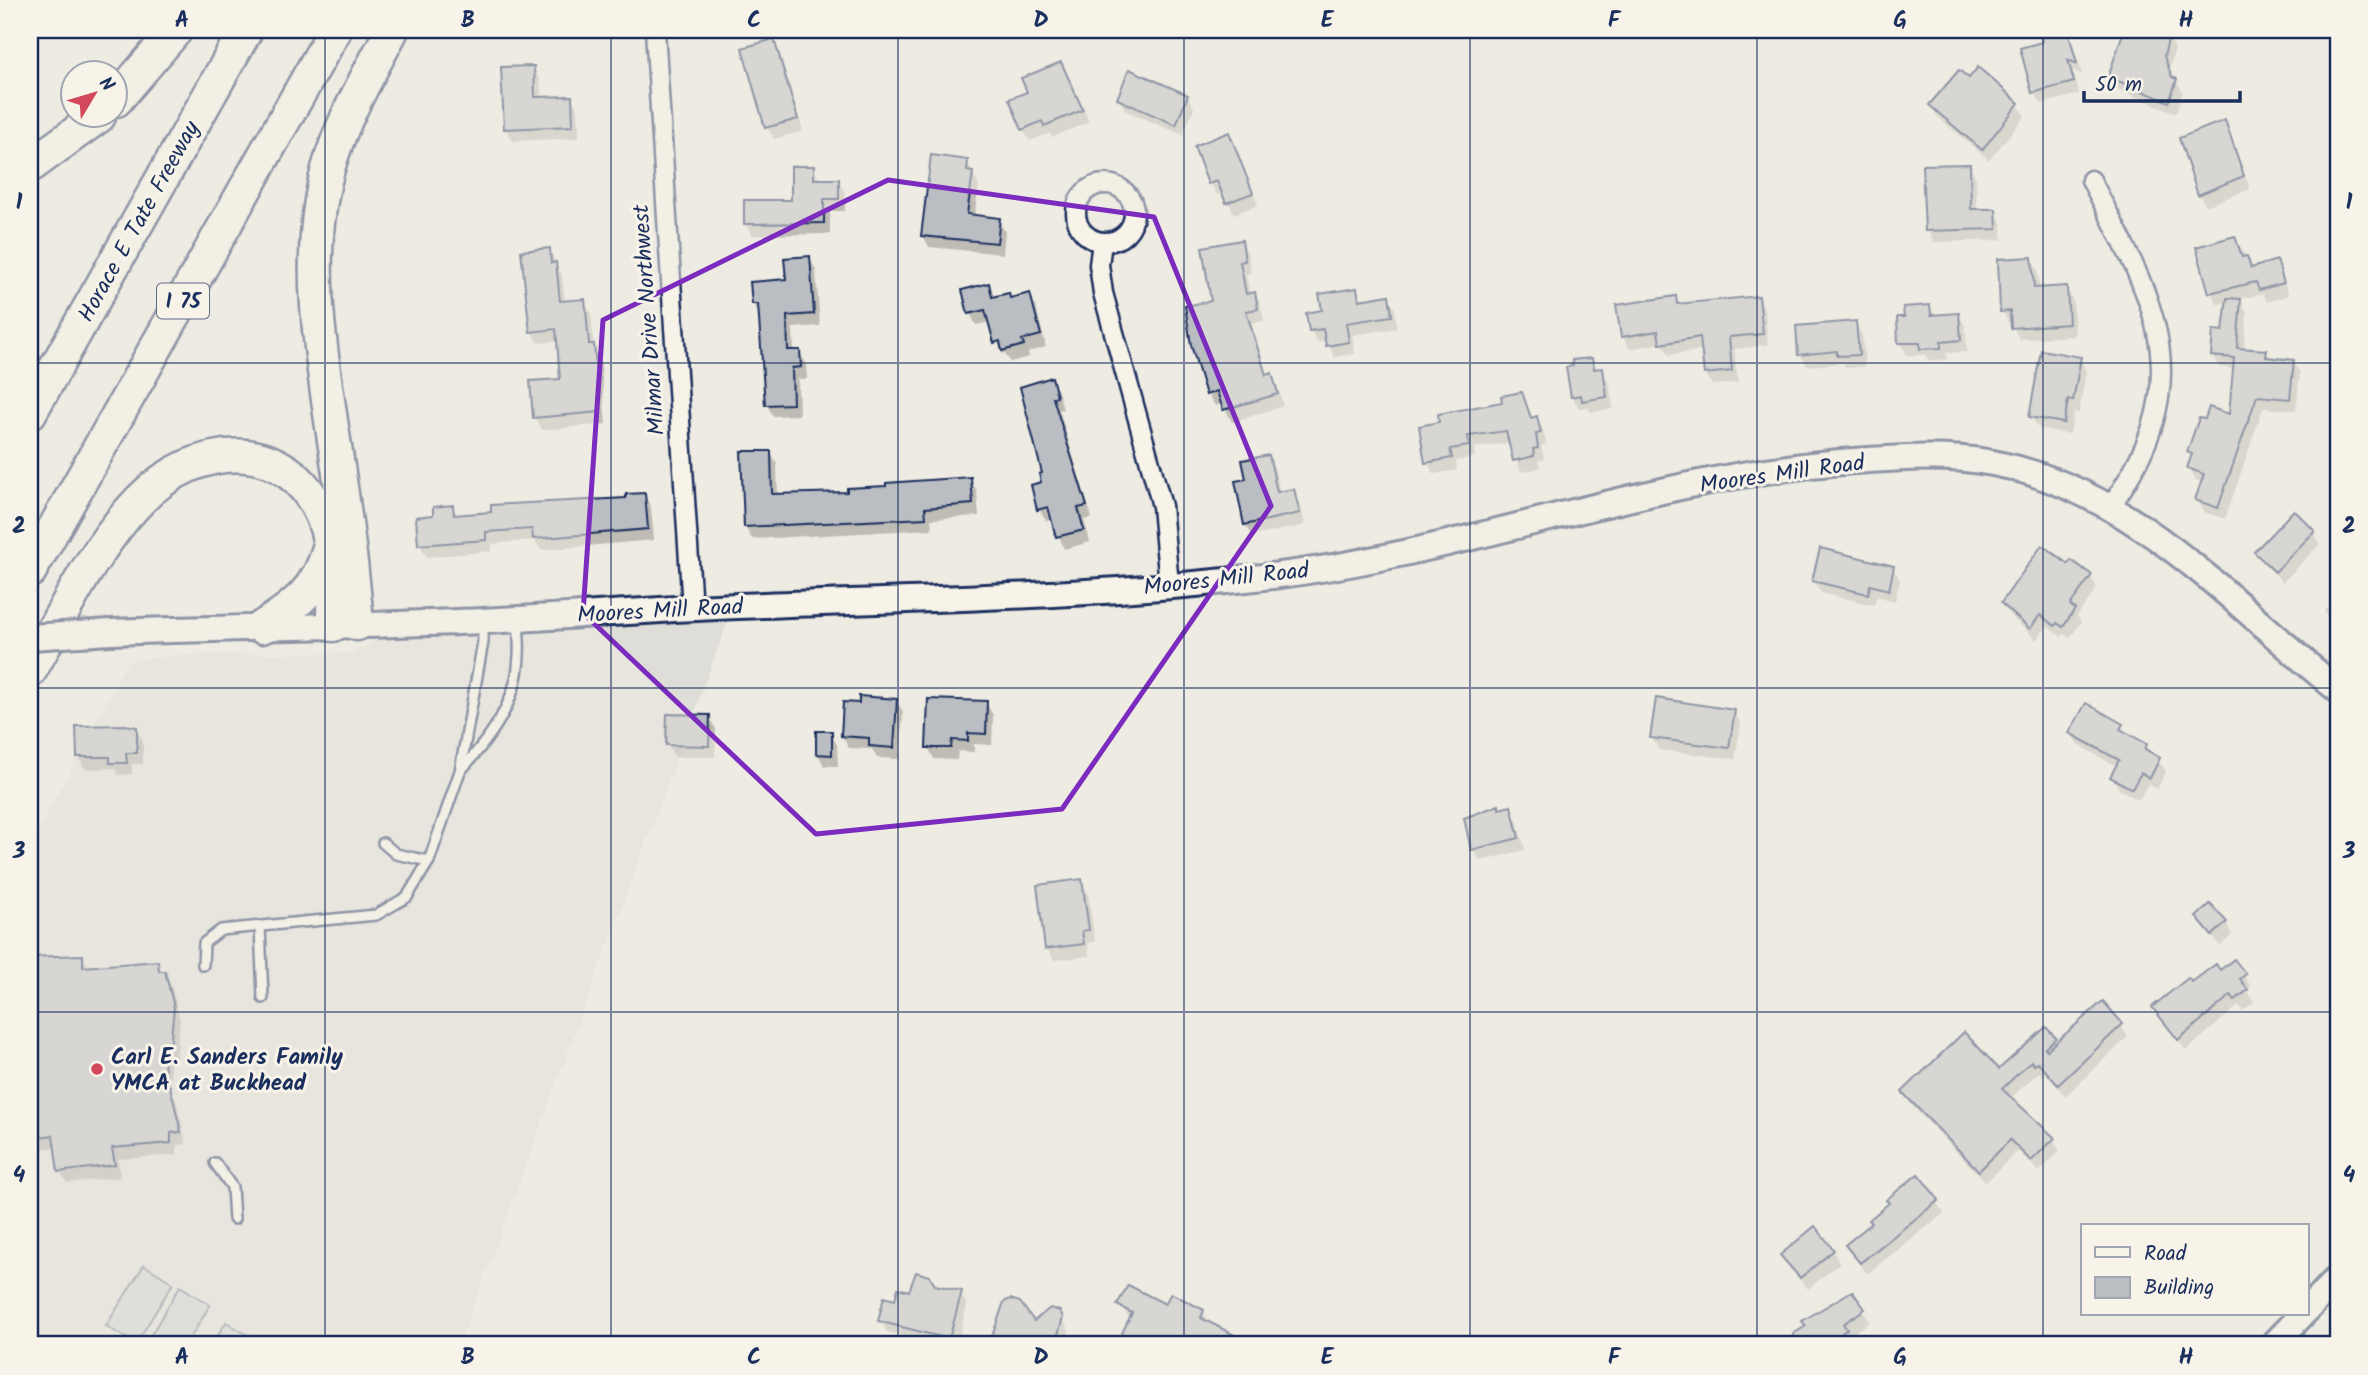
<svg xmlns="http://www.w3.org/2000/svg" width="2368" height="1375" font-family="Kalam,sans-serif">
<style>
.built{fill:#deddd8}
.green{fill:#cfcfcf;stroke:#757f96;stroke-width:2}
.shadow{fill:#0003}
.building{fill:#babdc2;stroke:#1b2f5e;stroke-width:2}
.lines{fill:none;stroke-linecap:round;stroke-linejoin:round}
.lane-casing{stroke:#1b2f5e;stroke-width:14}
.street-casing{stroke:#1b2f5e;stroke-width:23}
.secondary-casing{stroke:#1b2f5e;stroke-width:30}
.highway-casing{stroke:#1b2f5e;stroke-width:37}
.lane{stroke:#f7f3e8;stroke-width:9}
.street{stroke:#f7f3e8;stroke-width:18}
.secondary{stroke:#f7f3e8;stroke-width:24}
.highway{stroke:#f7f3e8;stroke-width:32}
.secondary-bridge-casing{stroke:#1b2f5e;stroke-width:30;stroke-linecap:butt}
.secondary-bridge{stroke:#f7f3e8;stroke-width:24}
.marked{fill:none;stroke:#7b2cbf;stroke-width:5;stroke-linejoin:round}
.grid{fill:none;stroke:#1b2f5e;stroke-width:2;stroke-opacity:0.55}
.poi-dot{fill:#d1495b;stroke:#f7f3e8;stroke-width:2.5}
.labels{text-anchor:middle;stroke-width:6;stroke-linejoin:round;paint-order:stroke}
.shield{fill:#f7f3e8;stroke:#5d6a87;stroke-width:2}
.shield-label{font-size:21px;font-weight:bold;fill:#1b2f5e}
.street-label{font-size:23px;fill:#1b2f5e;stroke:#f7f3e8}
.poi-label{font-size:23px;font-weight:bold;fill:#1b2f5e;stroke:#f7f3e8;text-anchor:start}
.neatline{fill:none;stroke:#1b2f5e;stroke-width:2.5}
.grid-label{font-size:23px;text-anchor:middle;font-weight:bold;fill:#1b2f5e}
</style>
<rect width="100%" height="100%" fill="#eeebe2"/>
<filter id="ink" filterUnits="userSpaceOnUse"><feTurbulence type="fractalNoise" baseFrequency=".0143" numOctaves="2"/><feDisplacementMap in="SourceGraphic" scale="14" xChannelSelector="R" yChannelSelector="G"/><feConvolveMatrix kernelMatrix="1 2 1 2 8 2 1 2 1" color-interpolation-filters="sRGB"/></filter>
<g filter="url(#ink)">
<polygon class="built" points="737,597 459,1345 30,1345 30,846 128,661 182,655 353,653 435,611"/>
<g class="green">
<polygon points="144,1265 173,1283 136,1344 106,1326"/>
<polygon points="180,1286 210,1305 186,1345 145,1345"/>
<polygon points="226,1322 256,1340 253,1345 212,1345"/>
</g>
<g class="shadow">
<polygon points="2040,30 2069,30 2082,74 2073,71 2079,94 2041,104 2034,92 2022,49 2044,43"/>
<polygon points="2126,30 2149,30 2168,37 2175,49 2169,69 2183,92 2176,113 2117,89 2110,77"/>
<polygon points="773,41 780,53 803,131 774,139 767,127"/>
<polygon points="1061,64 1075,89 1089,122 1052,137 1050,133 1030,141 1023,129 1029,93"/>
<polygon points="533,68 540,80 541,98 571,97 578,109 579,138 513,141 506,129"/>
<polygon points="1969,81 2018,104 2025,116 1989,160 1938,117 1931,105"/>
<polygon points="1187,96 1194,108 1183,135 1126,111 1119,99"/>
<polygon points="2224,122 2250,189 2206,206 2199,194"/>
<polygon points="1229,134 1258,205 1234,214 1224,192 1217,195 1210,183 1196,147"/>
<polygon points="967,162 979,186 974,217 998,220 1005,232 1003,254 929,247 923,235"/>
<polygon points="1969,166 1976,178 1977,211 1995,211 2002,223 2002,240 1934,242 1927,230"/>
<polygon points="813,168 820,181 838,181 845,193 845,211 830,211 830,234 752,235 745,223 792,202"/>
<polygon points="2235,238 2253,269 2276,262 2289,295 2267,302 2263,294 2239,299 2247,313 2244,350 2266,351 2271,359 2293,361 2300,373 2296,410 2263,408 2225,519 2204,512 2197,500 2203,483 2196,480 2189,468 2193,458 2189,452 2230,416 2235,369 2219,367 2212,355 2224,333 2229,302 2217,304 2211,292"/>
<polygon points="1241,242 1248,254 1251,273 1246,274 1250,295 1255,294 1261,306 1264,321 1251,323 1268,376 1271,375 1278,387 1283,406 1232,422 1223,403 1215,406 1208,394 1213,302"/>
<polygon points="549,249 562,276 565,302 584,301 591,313 594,347 600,358 606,424 542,430 535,418 562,380 559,341 538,343 531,331"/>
<polygon points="809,258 816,270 820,326 793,328 794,351 799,351 806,363 807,379 798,379 799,415 773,416 766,404 760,316 753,304 787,281"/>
<polygon points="2031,259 2038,271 2039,289 2066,288 2073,300 2075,336 2019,339 2012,323 2009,323 2002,311"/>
<polygon points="988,285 995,298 1011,299 1029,295 1036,307 1046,347 1028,352 1029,357 1010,362 1005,353 1002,354 990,322 976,325 970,313"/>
<polygon points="1356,290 1363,301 1388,297 1395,309 1397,328 1352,335 1355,354 1334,357 1327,341 1317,342 1311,331 1324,312"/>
<polygon points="1675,298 1680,305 1758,298 1765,310 1768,345 1734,349 1738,383 1712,385 1705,373 1703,350 1669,355 1662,343 1630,349 1623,337"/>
<polygon points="1929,307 1934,316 1958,314 1965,326 1967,352 1946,353 1947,359 1929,361 1925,355 1907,355 1900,343 1906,318"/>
<polygon points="1855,323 1862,335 1865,366 1846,368 1843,363 1807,366 1800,354"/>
<polygon points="1591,359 1609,382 1613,409 1591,412 1588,407 1579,408 1572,396"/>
<polygon points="2080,359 2086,371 2079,413 2074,412 2070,434 2038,428 2031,416"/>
<polygon points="1051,379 1058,391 1063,409 1059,410 1092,518 1084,520 1090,542 1064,549 1053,519 1046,521 1039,509"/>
<polygon points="1521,394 1533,419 1536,418 1543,430 1546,444 1541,446 1544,459 1538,461 1540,468 1521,472 1510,443 1474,448 1475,457 1456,461 1457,470 1434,474 1427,462"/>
<polygon points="770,452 777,464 778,496 849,494 970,479 977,491 979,516 931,519 932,529 752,539 745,527"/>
<polygon points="1268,457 1275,469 1280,493 1293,491 1300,503 1305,525 1252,536 1245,525 1248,480"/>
<polygon points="644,495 651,507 654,540 541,550 534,540 492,544 492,551 427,557 420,545 435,517 452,506 458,516"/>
<polygon points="2314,532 2320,544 2283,582 2264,564 2257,552"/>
<polygon points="2069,566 2090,576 2097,588 2077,616 2081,622 2070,638 2064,634 2062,637 2047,626 2037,640 2010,616 2003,603"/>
<polygon points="1893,568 1900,580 1895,601 1877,596 1874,605 1821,593 1814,581"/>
<polygon points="2338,596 2338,630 2324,611"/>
<polygon points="896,700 903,712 900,759 877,758 872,749 849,748 842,736 860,705"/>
<polygon points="986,703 993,715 992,745 974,744 974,752 958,751 957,760 934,759 928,747"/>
<polygon points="1734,712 1741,724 1735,759 1659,750 1652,738"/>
<polygon points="709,717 716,729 715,757 675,757 668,745"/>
<polygon points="2121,725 2127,735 2146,745 2166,771 2157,789 2148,784 2139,800 2119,789 2112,777 2118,767 2078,745 2071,733"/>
<polygon points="136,729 143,741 143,764 132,764 132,774 118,775 115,768 85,769 79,757"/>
<polygon points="831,733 837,745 838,766 824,766 818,754"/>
<polygon points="1510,808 1517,820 1525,850 1480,861 1473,849"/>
<polygon points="1081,881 1088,893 1095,942 1088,943 1089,956 1054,960 1047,948"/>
<polygon points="2198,918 2226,923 2232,935 2220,946"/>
<polygon points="82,956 89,968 157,963 171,985 180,1020 176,1059 170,1060 171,1090 176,1100 186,1144 177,1145 177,1155 118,1159 120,1177 67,1183 60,1171 57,1147 30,1150 30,959"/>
<polygon points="2220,972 2244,975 2251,987 2247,990 2254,1002 2243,1011 2239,1005 2186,1051 2154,1008 2191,985"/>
<polygon points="2121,1025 2128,1037 2065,1096 2046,1073 2042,1076 2039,1072 2010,1099 2053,1139 2060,1151 2039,1172 2018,1151 1986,1182 1911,1105 1904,1093 1999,1071 2054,1039 2057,1044"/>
<polygon points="1917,1177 1944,1213 1867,1274 1847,1246 1874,1224"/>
<polygon points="1833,1251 1840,1263 1808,1289 1782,1255"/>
<polygon points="934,1286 960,1293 967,1305 957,1345 936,1345 887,1332 880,1320 897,1302 910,1293"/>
<polygon points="1852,1293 1870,1322 1849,1336 1853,1342 1848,1345 1793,1345"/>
<polygon points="1119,1305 1203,1312 1211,1325 1232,1336 1238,1345 1125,1345 1121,1339 1131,1319"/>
<polygon points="1059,1313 1069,1331 1065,1345 988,1345 989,1339"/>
<polygon points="1103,1341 1113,1345 1101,1345"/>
</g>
<g class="building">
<polygon points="2039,30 2068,30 2077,64 2068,60 2074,82 2032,93 2020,48 2042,42"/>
<polygon points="2124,30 2154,30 2169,36 2164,56 2172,77 2177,79 2169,102 2108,77"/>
<polygon points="774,39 798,119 765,128 742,48"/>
<polygon points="1061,62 1083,110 1044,126 1042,121 1022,130 1009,99 1027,92 1021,78"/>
<polygon points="534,66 535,97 572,96 573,126 504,129 501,67"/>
<polygon points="1978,67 2019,103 1982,150 1929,105 1959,70 1969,78"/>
<polygon points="1129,69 1188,95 1176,125 1117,99"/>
<polygon points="2225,120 2244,176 2198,195 2179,138"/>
<polygon points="1229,132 1253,193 1226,203 1217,181 1208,184 1194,146"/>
<polygon points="931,155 968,160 967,171 973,172 967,214 1000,218 997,243 921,236"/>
<polygon points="1970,164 1971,209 1996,209 1997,229 1925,231 1922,165"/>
<polygon points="791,166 814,166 814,179 839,179 839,199 824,199 824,223 744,224 744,200 791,200"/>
<polygon points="2235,236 2242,257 2247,256 2251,268 2277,260 2284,283 2259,290 2256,282 2209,293 2196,247"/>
<polygon points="1242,240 1245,261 1240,262 1246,294 1255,292 1258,309 1246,311 1266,375 1272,373 1278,394 1223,410 1217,391 1206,395 1191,345 1185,306 1211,301 1202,247"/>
<polygon points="550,248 551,263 556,262 560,301 585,299 589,344 594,344 600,412 533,418 530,381 560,379 556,329 530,332 521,251"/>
<polygon points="810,256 814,314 787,316 788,350 800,350 801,367 792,368 793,404 765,405 758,304 752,304 750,282 786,279 784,258"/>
<polygon points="2032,257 2034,288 2067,286 2069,324 2011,328 2010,311 2000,312 1998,259"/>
<polygon points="989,283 992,297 1009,293 1010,298 1030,293 1041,335 1022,340 1024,345 1002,351 1000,341 994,343 985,310 968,314 962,290"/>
<polygon points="1357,288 1359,300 1389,295 1392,316 1346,323 1349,342 1326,346 1323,329 1309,331 1306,313 1322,310 1319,294"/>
<polygon points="1676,296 1677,304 1759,296 1763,334 1729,337 1732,371 1704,374 1700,337 1660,344 1658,331 1621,337 1616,305"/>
<polygon points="2227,298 2241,299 2237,348 2267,350 2266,357 2294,360 2290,399 2257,396 2218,508 2195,500 2204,474 2187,468 2192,454 2187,452 2199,418 2205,419 2209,407 2229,414 2234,358 2211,356 2213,330 2223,331"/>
<polygon points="1930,305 1931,315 1959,313 1961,340 1941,342 1941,348 1920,349 1920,343 1898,343 1897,317 1904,317 1903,307"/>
<polygon points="1856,321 1859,355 1837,356 1837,351 1798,355 1796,326"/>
<polygon points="2041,350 2081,357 2073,401 2068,400 2064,423 2029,417"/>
<polygon points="1592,358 1594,369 1603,368 1607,397 1582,401 1581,395 1571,397 1566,367 1573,366 1572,360"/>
<polygon points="1052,377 1057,397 1053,398 1087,506 1078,508 1084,530 1056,537 1048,507 1037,510 1031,485 1041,482 1039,474 1042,473 1020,387"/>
<polygon points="1522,392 1531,418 1537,416 1541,433 1536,434 1538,448 1533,449 1534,456 1513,461 1506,431 1468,436 1469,446 1450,449 1452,458 1425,463 1419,426 1439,422 1438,414 1502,402 1501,396"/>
<polygon points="741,451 771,451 772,494 847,492 847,488 886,486 886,483 971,477 973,504 925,508 926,518 744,527"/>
<polygon points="1269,455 1277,492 1294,489 1300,513 1244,525 1235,481 1246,479 1242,460"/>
<polygon points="645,493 648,529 533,539 532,529 486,532 486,540 418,545 416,517 433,515 433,507 453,505 454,515 491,512 491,505 626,498 626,494"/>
<polygon points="2294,510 2315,531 2275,572 2254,552"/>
<polygon points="2042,545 2068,564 2071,560 2092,575 2070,605 2075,609 2063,627 2057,623 2055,626 2040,615 2030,629 2001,603"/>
<polygon points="1820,548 1894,566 1889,590 1870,585 1868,594 1812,581"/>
<polygon points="859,696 897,699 894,748 869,746 869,738 841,736 843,702 859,703"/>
<polygon points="1656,698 1735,710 1729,748 1650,738"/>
<polygon points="928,699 987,701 986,734 968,733 968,741 952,740 951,748 926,748"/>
<polygon points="2086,703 2123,724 2120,729 2147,744 2145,749 2160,758 2150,778 2141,773 2132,789 2110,777 2119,760 2069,733"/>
<polygon points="667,714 710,715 709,746 666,745"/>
<polygon points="125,725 137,727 137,753 126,753 127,763 110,763 110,757 77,757 76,726"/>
<polygon points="816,731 832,731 832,755 816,754"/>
<polygon points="1499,805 1499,809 1511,806 1519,838 1471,850 1464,818"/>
<polygon points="1082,879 1089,930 1082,931 1084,944 1045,949 1037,885"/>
<polygon points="2210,904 2227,922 2212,936 2196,917"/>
<polygon points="83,955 83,967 158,961 159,971 165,971 174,1007 170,1047 164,1048 165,1086 170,1086 181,1132 171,1133 171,1143 112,1148 115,1165 58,1172 53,1135 30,1138 30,957"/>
<polygon points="2234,959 2246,974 2240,979 2248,990 2235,1000 2231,995 2178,1040 2152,1007 2188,978 2192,982 2216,964 2220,970"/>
<polygon points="2103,1001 2123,1024 2058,1085 2038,1062 2034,1065 2031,1061 2002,1089 2055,1138 2031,1161 2010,1140 1979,1171 1902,1092 1964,1032 1999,1069 2046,1027 2056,1038 2045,1048 2047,1050"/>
<polygon points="1918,1174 1939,1200 1860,1263 1845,1245 1872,1223 1869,1220 1889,1203 1886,1200"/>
<polygon points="1815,1226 1834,1250 1800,1278 1780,1255"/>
<polygon points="916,1272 929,1276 935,1285 962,1291 949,1339 878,1321 884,1297 895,1300 898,1288 909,1291"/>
<polygon points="1128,1285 1165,1304 1171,1293 1204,1310 1201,1318 1254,1345 1116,1345 1132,1313 1117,1305"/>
<polygon points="1852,1291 1865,1309 1843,1324 1847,1329 1835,1338 1840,1345 1800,1345 1793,1334 1806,1326 1802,1321"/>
<polygon points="1010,1299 1020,1302 1034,1321 1050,1308 1060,1311 1063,1317 1055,1345 989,1345 1004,1302"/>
</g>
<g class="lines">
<g class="lane-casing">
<g id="lane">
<path d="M461,770C491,737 518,701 519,655C520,644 518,633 519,622"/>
<polyline points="383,843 396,854 429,861"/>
<polyline points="260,926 263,998"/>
<polyline points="203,965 204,943 221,930 376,915 407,897 429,861 460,771 483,642 483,621"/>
<polyline points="215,1163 232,1187 234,1219"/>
</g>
</g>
<g class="street-casing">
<g id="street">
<polyline points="655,30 692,608"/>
<path d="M2091,180C2155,304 2201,378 2110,507"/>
<circle cx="1105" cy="213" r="29"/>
<polyline points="1102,242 1099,265 1103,293 1162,506 1169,585"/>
</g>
</g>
<g class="secondary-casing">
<g id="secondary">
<path d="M111,632C235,628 359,626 483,621C568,617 653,609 738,606C916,599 1095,597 1272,576C1468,552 1656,475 1854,461C1899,458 1947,454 1993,463C2136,491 2230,602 2338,690"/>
<polyline points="2307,1310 2338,1277"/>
<polyline points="2273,1345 2303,1314"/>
</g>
</g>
<g class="highway-casing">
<g id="highway">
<polyline points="116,100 176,30"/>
<polyline points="30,166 99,116"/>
<polyline points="30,413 246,30"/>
<polyline points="30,571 335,30"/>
<path d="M357,624C352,560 343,497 333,434C321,352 306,268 324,185C336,129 366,80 392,30"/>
<path d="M262,627C294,607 318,589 328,551"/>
<path d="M30,671C63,614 93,548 140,500C196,442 288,433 323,519C336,552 333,590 333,625"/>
</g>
</g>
<use href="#lane" class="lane"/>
<use href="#street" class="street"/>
<use href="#secondary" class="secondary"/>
<use href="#highway" class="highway"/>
<g class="secondary-bridge-casing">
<polyline id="secondary-bridge" points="30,637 111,632"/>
</g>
<use href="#secondary-bridge" class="secondary-bridge"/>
</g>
</g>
<path d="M0 0H2368V1375H0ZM888,180L1154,217L1271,506L1062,809L816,834L583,613L603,320Z" fill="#eeebe2" fill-opacity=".55" fill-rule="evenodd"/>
<path class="marked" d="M888,180L1154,217L1271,506L1062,809L816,834L583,613L603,320Z"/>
<path class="grid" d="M325,30V1345M611,30V1345M898,30V1345M1184,30V1345M1470,30V1345M1757,30V1345M2043,30V1345M30,363H2338M30,688H2338M30,1012H2338"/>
<circle class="poi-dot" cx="97" cy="1069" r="7"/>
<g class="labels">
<rect class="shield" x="157" y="283.5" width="52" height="35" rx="5"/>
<g class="shield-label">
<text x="183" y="308">I 75</text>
</g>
<g class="street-label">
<text transform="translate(138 221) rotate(-61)" y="8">Horace E Tate Freeway</text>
<text transform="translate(648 320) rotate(-94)" y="8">Milmar Drive Northwest</text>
<text transform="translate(1782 473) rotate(-8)" y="8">Moores Mill Road</text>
<text transform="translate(1226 578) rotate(-6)" y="8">Moores Mill Road</text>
<text transform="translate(660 610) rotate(-3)" y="8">Moores Mill Road</text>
</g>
<g class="poi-label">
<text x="111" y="1064">Carl E. Sanders Family<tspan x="111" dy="26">YMCA at Buckhead</tspan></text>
</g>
</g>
<rect width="2368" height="1375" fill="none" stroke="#f7f3e8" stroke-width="77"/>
<rect x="2081" y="1224" width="228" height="91" fill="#f7f3e8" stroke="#9fa5b1" stroke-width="2"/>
<rect x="2095" y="1247" width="35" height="10" fill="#f7f3e8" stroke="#9fa5b1" stroke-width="2"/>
<text x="2144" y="1260" font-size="21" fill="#1b2f5e">Road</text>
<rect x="2095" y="1277" width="35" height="21" fill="#babdc2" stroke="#9fa5b1" stroke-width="2"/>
<text x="2144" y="1294" font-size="21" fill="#1b2f5e">Building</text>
<g transform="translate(94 94) rotate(52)"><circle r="33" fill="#f7f3e8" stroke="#9fa5b1" stroke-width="2"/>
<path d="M0-5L12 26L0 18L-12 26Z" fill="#d1495b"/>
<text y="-10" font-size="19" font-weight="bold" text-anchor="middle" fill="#1b2f5e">N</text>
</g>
<path d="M2084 91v10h156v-10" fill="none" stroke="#1b2f5e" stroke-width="3.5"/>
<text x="2095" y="91" font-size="21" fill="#1b2f5e" stroke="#f7f3e8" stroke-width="5" paint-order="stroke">50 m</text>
<rect x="38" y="38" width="2292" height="1298" class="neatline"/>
<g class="grid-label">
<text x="182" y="27">A</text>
<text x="468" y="27">B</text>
<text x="754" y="27">C</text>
<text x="1041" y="27">D</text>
<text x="1327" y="27">E</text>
<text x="1614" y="27">F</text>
<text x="1900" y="27">G</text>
<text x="2186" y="27">H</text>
<text x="19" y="209">1</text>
<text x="2349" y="209">1</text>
<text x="19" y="533">2</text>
<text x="2349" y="533">2</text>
<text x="19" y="858">3</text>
<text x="2349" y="858">3</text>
<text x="19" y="1182">4</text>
<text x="2349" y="1182">4</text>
<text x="182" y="1364">A</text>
<text x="468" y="1364">B</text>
<text x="754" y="1364">C</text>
<text x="1041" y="1364">D</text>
<text x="1327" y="1364">E</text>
<text x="1614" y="1364">F</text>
<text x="1900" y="1364">G</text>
<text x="2186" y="1364">H</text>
</g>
</svg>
